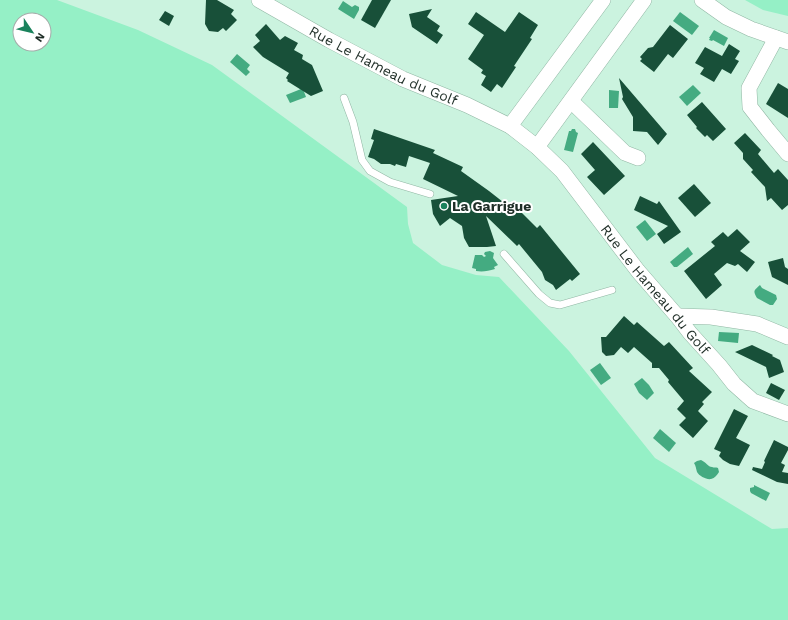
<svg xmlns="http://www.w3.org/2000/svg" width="788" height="620" font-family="'Work Sans',sans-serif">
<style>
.green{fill:#95f0c6;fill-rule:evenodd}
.water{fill:#44ab81}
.building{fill:#185039}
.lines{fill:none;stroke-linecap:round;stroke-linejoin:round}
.service-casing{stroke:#91b7a4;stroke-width:8}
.minor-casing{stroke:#91b7a4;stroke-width:16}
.service{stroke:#fff;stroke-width:7}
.minor{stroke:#fff;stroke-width:15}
.poi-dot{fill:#1a825c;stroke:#fff;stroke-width:1.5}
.labels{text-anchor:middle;stroke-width:4;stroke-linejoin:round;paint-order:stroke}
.street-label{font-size:14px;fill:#1f2e27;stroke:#fff}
.poi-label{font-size:14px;font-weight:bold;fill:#1f2e27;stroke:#fff;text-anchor:start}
</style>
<rect width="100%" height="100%" fill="#cbf3df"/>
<g class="green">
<path d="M0,0H57L138,30L212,65L407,207L408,224L413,243L442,265L476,275L499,277L569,351L655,458L772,529L788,528V620H0ZM20,20H44V44H20Z"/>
<polygon points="745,0 788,0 788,16 763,10"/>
</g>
<g class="water">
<polygon points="343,1 352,7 355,5 359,7 359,10 354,19 338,9"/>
<polygon points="680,12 699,26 692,35 673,21"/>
<polygon points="714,30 728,38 724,46 713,40 712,41 709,40 710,38 709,38"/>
<polygon points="237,54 250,65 247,69 250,72 246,76 230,62"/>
<polygon points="693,85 701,93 687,106 679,97"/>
<polygon points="301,89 303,89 306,97 290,103 286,95"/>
<polygon points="609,90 619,91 618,108 609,108"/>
<polygon points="572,129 575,129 576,132 578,133 573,152 564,150 569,131 571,131"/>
<polygon points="645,220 656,234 647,241 636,227"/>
<polygon points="688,247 693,254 677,267 674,267 670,262"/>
<path d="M490,251L494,253L493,258L498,265L494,267L495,269C488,271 483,272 476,271V269L472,268L475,255H482L484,257L486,256L484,254L485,252Z"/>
<path d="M760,285L762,288L776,295L777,299L773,305H770L757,298C752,290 755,290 760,285Z"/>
<polygon points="719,332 739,333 738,343 718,341"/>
<polygon points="600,363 611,378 601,385 590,370"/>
<polygon points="642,378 649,385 654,393 647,400 639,393 634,384"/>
<polygon points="660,429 676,443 669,452 653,438"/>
<path d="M701,460C706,462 708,467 712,467C714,468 716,467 718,468L719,472C717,475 715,478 711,479C707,480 699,476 697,472C696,469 696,466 694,463L697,461Z"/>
<polygon points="754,485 770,493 766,501 751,493 750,491 750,488 754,487"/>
</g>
<g class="building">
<polygon points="206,0 217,0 234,10 231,14 237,20 226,31 223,28 218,32 209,31 205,24"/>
<polygon points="372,0 391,0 375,28 361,20"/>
<polygon points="432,9 427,17 440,26 437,31 443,35 437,44 412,27 409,14"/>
<polygon points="165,11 174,16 169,26 159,20"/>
<polygon points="476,12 505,32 519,12 538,25 530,38 532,39 514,66 516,67 502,88 497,84 491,92 481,85 486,76 481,73 483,70 468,59 484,35 468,24"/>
<polygon points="266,24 280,40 285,36 298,43 294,50 303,55 302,59 312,65 323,91 311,96 287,81 288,80 286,78 289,73 263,57 253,47 260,41 255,35"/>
<polygon points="670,25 688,39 673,58 668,54 654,72 640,61 642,59 640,57 648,48 653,47"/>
<polygon points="729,44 740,51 735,59 739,61 731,74 722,69 714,82 700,74 704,68 695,63 705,47 722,56"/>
<polygon points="619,78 667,134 658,145 647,132 633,131 633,117 622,99 623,97"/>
<polygon points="778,83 788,89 788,118 766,104"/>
<polygon points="702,102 726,129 713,141 707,135 705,137 696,128 697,127 687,115"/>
<polygon points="374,129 435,150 433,153 463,167 461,171 489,191 512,209 515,206 537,228 540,225 580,274 572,281 570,279 556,290 553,285 545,280 542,272 519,244 517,246 486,216 496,246 487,247 469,247 464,238 462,226 450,218 440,226 433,214 431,200 458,196 423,179 430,163 409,156 406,167 396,164 395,166 390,164 381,164 374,159 368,157 374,140 371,139"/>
<polygon points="745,133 761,150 758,154 774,173 778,169 788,180 788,205 782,210 771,198 767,201 765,187 751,172 753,170 743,159 743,153 734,143"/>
<polygon points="593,142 625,176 604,195 587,177 595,170 581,154"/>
<polygon points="694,184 711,203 695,217 678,198"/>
<polygon points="640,196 657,204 659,201 681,232 664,244 657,234 668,226 634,210"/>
<polygon points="737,229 750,242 740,251 755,262 747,272 738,264 735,266 727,263 714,274 722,285 706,299 684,271 715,246 711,242 723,232 728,237"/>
<polygon points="783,258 785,267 788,269 788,285 772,277 768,262"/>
<polygon points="624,316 634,325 637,322 664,346 669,342 693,368 689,371 712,392 702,402 704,404 698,411 708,421 693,438 679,425 686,418 677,409 684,401 668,382 669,380 659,368 652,368 652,363 634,347 628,353 621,347 614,355 606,356 602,352 601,337 606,337"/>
<polygon points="752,345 773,355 772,356 780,360 784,372 769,378 766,367 735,352"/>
<polygon points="771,383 785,390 779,400 766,393"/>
<polygon points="734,409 748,416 736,438 750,445 739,466 730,464 723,460 719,456 721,452 714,449"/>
<polygon points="774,440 788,447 788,450 781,463 785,465 782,472 788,473 788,484 777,482 752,470 753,467 762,469 765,462 764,461"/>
</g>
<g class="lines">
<g class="service-casing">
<g id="service">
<polyline points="344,98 353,122 362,160 370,171 390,182 430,194"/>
<polyline points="504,254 539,294 550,303 560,305 612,290"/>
</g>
</g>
<g class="minor-casing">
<g id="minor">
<path id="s1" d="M259,0L329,40L403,79L467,105L510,126L537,147L562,171L638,271L677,316L690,333L719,365L734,384L753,401L788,414"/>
<polyline points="702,0 726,17 751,29 788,42"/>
<polyline points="776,38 749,88 750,107 768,130 788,154"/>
<polyline points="571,101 625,153 638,158"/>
<polyline points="510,126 603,0"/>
<polyline points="537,147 644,0"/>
<polyline points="677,316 711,317 757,324 788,337"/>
</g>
</g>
<use href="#service" class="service"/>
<use href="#minor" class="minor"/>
</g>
<circle class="poi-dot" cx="444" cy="206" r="4"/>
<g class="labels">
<g class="street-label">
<text dy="5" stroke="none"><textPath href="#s1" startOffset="141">Rue Le Hameau du Golf</textPath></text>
<text dy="5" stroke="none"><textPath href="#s1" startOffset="501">Rue Le Hameau du Golf</textPath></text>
</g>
<g class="poi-label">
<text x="452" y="211">La Garrigue</text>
</g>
</g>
<g transform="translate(32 32) rotate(125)"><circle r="19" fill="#ffffff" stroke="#a5aba9"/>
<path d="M0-3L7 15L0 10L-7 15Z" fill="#1a825c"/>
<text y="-6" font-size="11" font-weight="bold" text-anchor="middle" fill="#1f2e27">N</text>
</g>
</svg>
